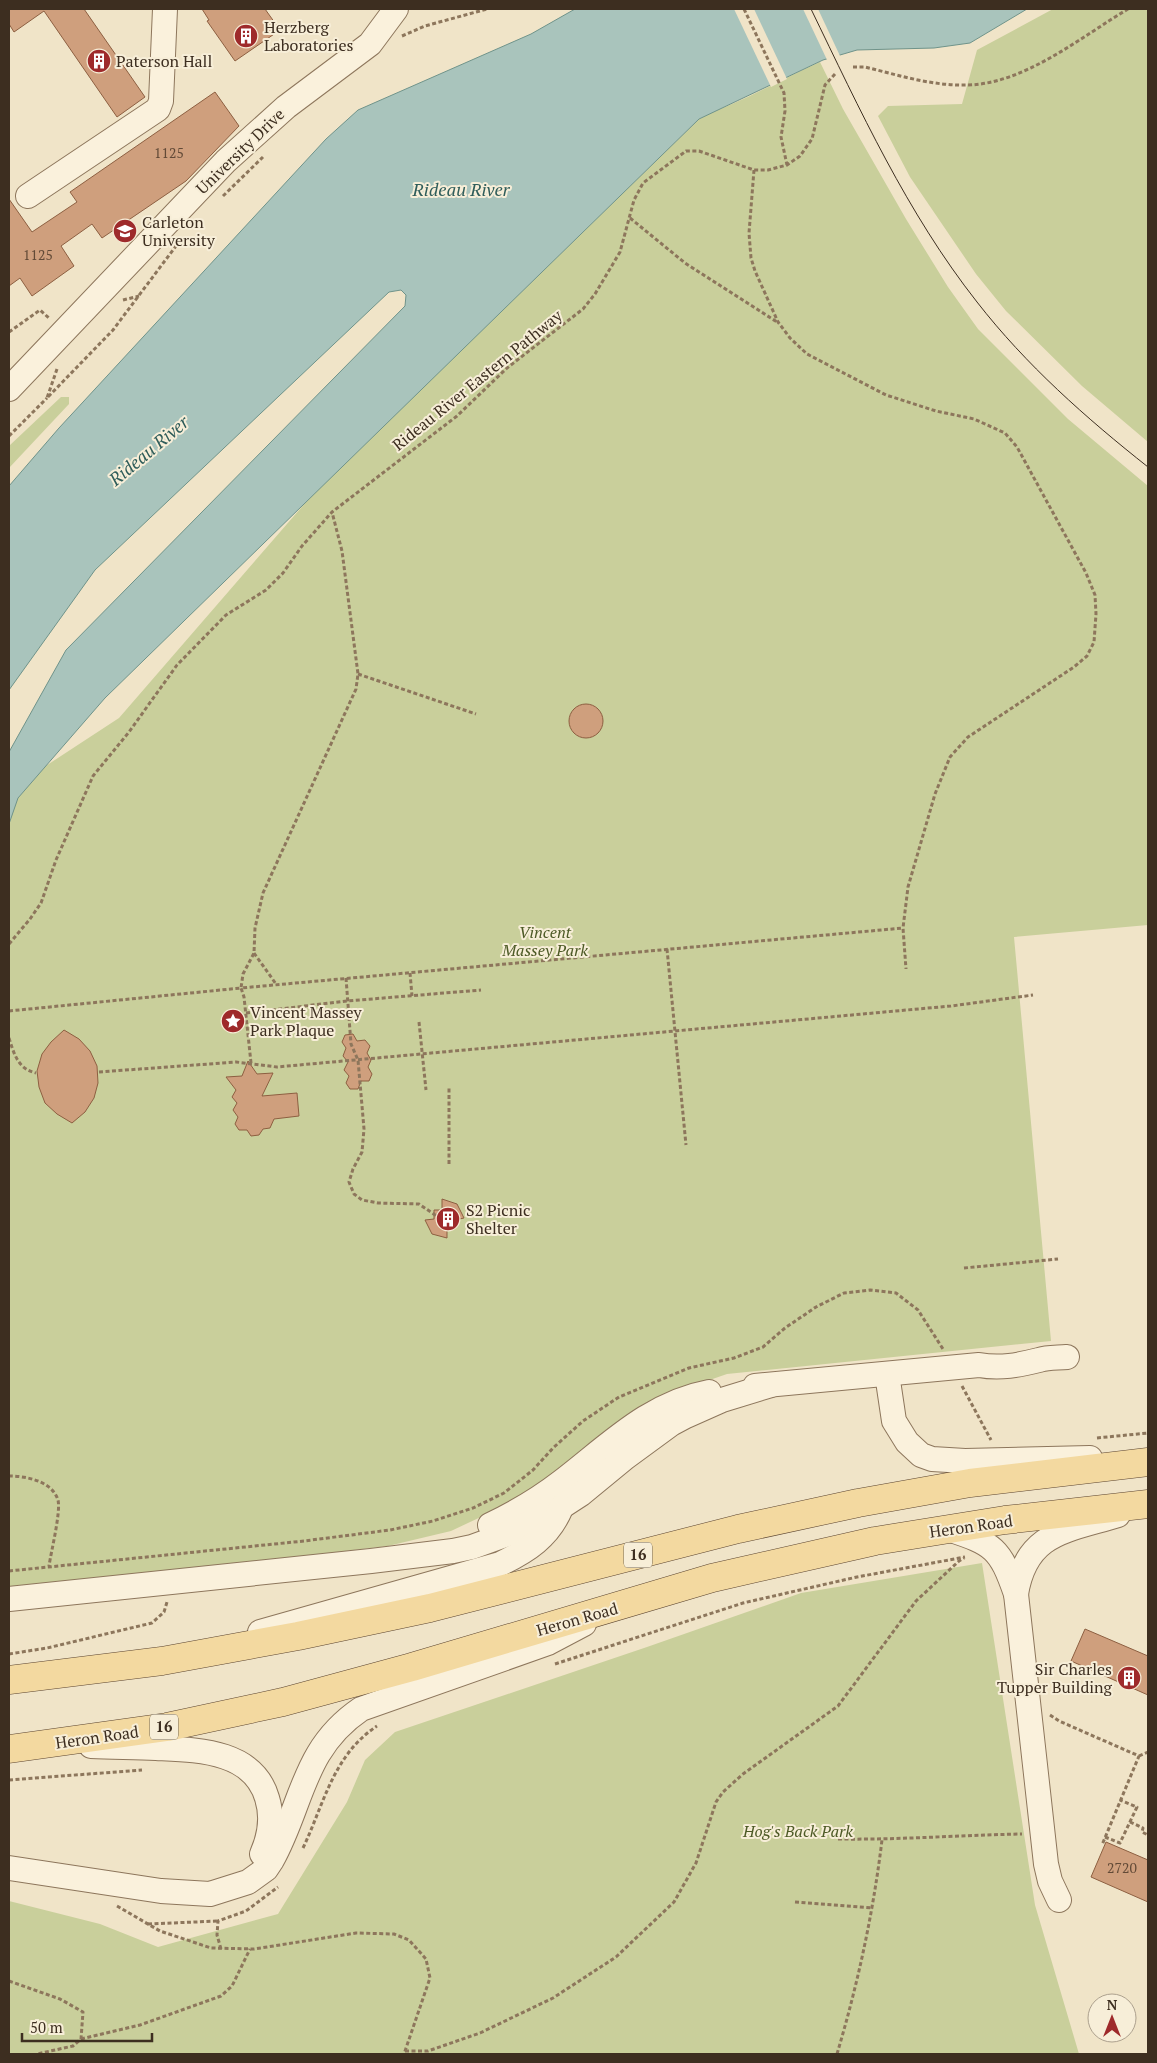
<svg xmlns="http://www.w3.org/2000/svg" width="1157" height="2063" font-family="'PT Serif',serif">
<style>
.green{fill:#c9cf9b}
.water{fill:#a9c4bc;stroke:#6f938a}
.pier{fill:#f0e4c8}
.building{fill:#cf9f7d;stroke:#8d5f41}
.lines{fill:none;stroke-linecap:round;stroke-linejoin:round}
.minor-casing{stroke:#8d765c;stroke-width:26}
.major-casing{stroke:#5b4430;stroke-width:29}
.path{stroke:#8d765c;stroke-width:3;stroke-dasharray:4 2.5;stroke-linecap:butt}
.minor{stroke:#faf1dc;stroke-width:24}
.major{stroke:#f3d9a0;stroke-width:28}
.tram{stroke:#3d2e20;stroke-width:1}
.labels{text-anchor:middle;stroke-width:4;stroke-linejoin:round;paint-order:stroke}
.number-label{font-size:14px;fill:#624a37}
.shield{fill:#f7eed8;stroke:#756857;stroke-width:1}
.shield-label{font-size:15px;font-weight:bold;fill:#3d2e20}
.poi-label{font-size:16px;fill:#3d2e20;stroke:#f7eed8;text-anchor:start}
.street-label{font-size:16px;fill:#3d2e20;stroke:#f7eed8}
.park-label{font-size:16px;font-style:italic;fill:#4d5a26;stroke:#f7eed8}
.water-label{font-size:18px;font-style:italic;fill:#2f5d5a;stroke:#f7eed8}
</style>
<rect width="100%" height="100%" fill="#f0e4c8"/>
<g class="green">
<polygon points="1053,9 1148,9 1148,442 1082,386 1006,311 976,274 910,177 878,116 888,106 962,104 977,50"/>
<path d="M820,62L843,109L906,219L948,287L978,329L1068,419L1148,486V925L1014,937L1051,1341L727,1374L675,1392L625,1417L521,1498L451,1531L388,1546L9,1591V790L119,718L313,494L699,119C710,112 721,109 732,104C762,91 790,75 820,62Z"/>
<polygon points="61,397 69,397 69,404 9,468 9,446"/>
<polygon points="982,1563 1035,1905 1079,2054 9,2054 9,1901 100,1924 158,1947 278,1914 347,1802 365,1760 395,1732 647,1647 801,1593"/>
</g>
<polygon class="water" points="575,9 1027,9 970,43 934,48 857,50 823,60 699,119 105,698 18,798 9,824 9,752 66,650 405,306 406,295 401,290 389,292 95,570 9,690 9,486 59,428 326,139 358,110 531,34"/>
<g class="pier">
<polygon points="734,9 754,9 787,79 771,87"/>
<polygon points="803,9 818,9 841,58 828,62"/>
</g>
<g class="building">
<polygon points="9,9 84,9 145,97 117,117 44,11 14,32 9,24"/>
<polygon points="202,9 265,9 280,30 235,61 207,21 209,20"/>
<polygon points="215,92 239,126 186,181 102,238 92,224 61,246 74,266 32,296 20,278 9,286 9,199 32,232 77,202 70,192"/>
<circle cx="586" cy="721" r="17"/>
<polygon points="64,1030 79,1039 90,1051 97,1066 98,1083 94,1098 85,1112 72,1123 57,1114 45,1103 39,1087 37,1071 42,1054 51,1042"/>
<polygon points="353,1034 357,1041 365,1040 370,1046 367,1053 371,1060 368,1067 372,1074 369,1081 361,1081 358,1089 350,1089 346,1083 349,1076 344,1070 348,1062 343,1056 346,1048 342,1042 345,1035"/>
<polygon points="248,1061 257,1074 273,1073 262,1096 297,1093 299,1116 274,1119 270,1128 263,1129 259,1135 251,1136 247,1130 239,1130 235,1124 238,1117 233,1110 237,1103 232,1097 236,1090 226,1077 242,1076"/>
<polygon points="442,1199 457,1204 464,1218 455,1220 455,1228 447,1229 447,1238 432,1234 425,1220 434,1219 434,1210 442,1210"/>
<polygon points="1085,1629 1148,1656 1148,1695 1071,1661"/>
<polygon points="1106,1842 1148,1860 1148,1902 1091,1877"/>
</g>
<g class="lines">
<g class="minor-casing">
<g id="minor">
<polyline points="28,196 158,109 161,101 165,9"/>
<polyline points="9,389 226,161 286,107 370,44 396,9"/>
<polyline points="887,1374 894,1421 907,1442 921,1455 932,1459 965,1461 1090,1458"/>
<path d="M755,1386L979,1365C1000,1369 1019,1365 1039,1360C1048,1357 1058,1358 1067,1357"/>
<path d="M490,1525C515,1513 539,1499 561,1482C607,1447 649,1403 709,1392"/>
<path d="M948,1529C994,1544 1000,1548 1016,1594L1046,1864L1050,1881L1059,1900"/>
<path d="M1016,1594C1026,1532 1066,1531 1118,1515"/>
<polyline points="9,1599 371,1561 453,1551 472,1547 505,1535 561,1507 581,1494 626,1457 671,1424 686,1416 722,1400 771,1385"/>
<path d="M260,1632L500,1564C527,1551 549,1537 561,1508"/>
<path d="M91,1746C113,1747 135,1747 156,1748C197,1750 253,1750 267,1798C273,1817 270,1836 262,1854"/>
<path d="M9,1868L161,1891L210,1894L248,1882L266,1869L272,1860C303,1804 302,1749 361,1709L548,1643L584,1624"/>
</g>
</g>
<g class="major-casing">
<g id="major">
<polyline points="9,1680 162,1661 298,1636 430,1608 738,1529 858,1503 970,1483 1148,1462"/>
<polyline points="9,1749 167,1727 283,1702 412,1667 712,1578 875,1541 1005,1520 1148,1504"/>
</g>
</g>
<g class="path">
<polyline points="744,9 784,93 785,111 781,137 787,165"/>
<polyline points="402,36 425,26 487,9"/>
<path d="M853,67H865C898,75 932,86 966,85C1023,85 1081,37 1128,9"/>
<polyline points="754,170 749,233 751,258 755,271 778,322 790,338 807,354 886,395 936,411 974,419 1005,433 1017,447 1086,573 1095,595 1096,614 1094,642 1087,656 1074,667 968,737 950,757 935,794 908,887 903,928 906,969"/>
<polyline points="223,196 263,157"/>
<polyline points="630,218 685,263 777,322"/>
<polyline points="123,300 139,296"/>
<polyline points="9,332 40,310 50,319"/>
<polyline points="57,369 47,398 113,330 176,246"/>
<polyline points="9,436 47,398"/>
<polyline points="358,674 476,714"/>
<polyline points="9,944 30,919 41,903 56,860 93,776 129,732 177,665 226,615 266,590 283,573 302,546 332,512 457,416 507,368 583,309 595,294 620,252 634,200 643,183 686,151 699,151 754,170 768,170 787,165 800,156 812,139 825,85 835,74"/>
<polyline points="667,949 686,1145"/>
<polyline points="254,953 276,984"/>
<polyline points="410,973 412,996"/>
<polyline points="346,978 351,1044 358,1060 364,1129 362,1152 353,1169 349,1182 354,1194 362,1200 378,1203 419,1204 444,1221"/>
<polyline points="9,1011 241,988 243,974 254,953 255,928 263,893 356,689 358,674 342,551 332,512"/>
<polyline points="246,1013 347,1001 481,990"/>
<polyline points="419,1022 426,1090"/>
<path d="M9,1038C14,1054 18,1069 36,1073"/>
<polyline points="251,1063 244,997 241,988 903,928"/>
<polyline points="99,1072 236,1062 277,1067 951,1006 1033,995"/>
<polyline points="449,1164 449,1088"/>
<polyline points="964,1268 1058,1259"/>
<polyline points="962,1386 991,1440"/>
<polyline points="1097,1438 1148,1433"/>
<path d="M9,1476C26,1476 52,1481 58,1500C61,1512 51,1552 49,1566"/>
<polyline points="9,1571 304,1541 390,1530 433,1521 473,1508 504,1493 533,1470 553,1448 583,1421 619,1397 689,1368 734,1358 763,1347 785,1328 816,1307 844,1293 870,1290 896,1293 918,1310 943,1349"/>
<polyline points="9,1654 47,1648 152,1623 164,1612 167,1602"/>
<polyline points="555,1664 743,1603 857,1577 965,1557"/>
<polyline points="1050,1715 1059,1721 1139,1756 1102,1845"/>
<polyline points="1139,1756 1148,1752"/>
<polyline points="9,1780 142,1770"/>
<polyline points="1130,1822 1143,1828 1142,1832 1148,1835"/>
<polyline points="1105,1837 1120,1843 1137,1807 1120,1800"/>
<path d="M838,1839C899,1840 961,1835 1022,1834"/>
<path d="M303,1848C324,1804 333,1755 377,1726"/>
<polyline points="795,1902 873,1908"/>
<polyline points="117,1906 160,1931 211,1948 254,1949 356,1933 394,1934 409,1940 426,1959 430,1978 404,2054"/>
<polyline points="148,1924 218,1921"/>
<polyline points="221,1949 217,1935 218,1921 246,1911 278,1887"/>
<polyline points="9,1981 60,1999 83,2012 81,2039 73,2046 37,2054"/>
<polyline points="81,2039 140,2025 221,1996 232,1986 250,1949"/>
<polyline points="405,2051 428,2051 480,2033 553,1998 616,1957 674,1902 696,1863 716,1802 723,1792 743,1774 838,1706 916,1601 959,1561 964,1558"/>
<path d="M837,2054C858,1983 873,1914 882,1840"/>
</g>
<use href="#minor" class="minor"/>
<use href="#major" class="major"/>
<path class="tram" d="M811,9C860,110 907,213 977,302C1026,365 1086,418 1148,467"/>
</g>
<defs>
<g id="building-disc" transform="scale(1.25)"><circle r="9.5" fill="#9e2a2b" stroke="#f7eed8"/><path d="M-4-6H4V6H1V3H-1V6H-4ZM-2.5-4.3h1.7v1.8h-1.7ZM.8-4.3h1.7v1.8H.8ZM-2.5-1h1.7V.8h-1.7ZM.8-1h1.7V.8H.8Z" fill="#fff"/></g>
<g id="university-disc" transform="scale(1.25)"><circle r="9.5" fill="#9e2a2b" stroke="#f7eed8"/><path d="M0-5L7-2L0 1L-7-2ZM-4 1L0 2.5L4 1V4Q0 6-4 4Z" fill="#fff"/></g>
<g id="sight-disc" transform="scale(1.25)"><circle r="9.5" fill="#9e2a2b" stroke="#f7eed8"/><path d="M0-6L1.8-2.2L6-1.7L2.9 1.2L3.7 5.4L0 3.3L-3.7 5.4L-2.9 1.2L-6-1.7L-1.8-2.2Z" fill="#fff"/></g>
</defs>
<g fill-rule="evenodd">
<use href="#building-disc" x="246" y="36"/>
<use href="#building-disc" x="99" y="61"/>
<use href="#university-disc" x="125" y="231"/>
<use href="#sight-disc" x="233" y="1021"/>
<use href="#building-disc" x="448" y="1219"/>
<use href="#building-disc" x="1129" y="1678"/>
</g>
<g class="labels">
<g class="number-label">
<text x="169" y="158">1125</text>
<text x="38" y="260">1125</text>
<text x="1122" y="1873">2720</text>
</g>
<g class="shield">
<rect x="624" y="1542.5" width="28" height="25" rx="4"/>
<rect x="150" y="1714.5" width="28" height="25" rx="4"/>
</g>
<g class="shield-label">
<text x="638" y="1560">16</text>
<text x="164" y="1732">16</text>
</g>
<g class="poi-label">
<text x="264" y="33">Herzberg<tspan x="264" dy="18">Laboratories</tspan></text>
<text x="116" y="67">Paterson Hall</text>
<text x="142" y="228">Carleton<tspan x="142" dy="18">University</tspan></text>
<text x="250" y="1018">Vincent Massey<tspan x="250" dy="18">Park Plaque</tspan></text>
<text x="466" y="1216">S2 Picnic<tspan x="466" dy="18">Shelter</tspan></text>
<text x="1112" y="1675" text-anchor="end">Sir Charles<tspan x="1112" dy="18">Tupper Building</tspan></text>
</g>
<g class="street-label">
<text transform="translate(240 151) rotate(-44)" y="6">University Drive</text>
<text transform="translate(477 380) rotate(-39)" y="6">Rideau River Eastern Pathway</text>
<text transform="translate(971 1526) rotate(-8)" y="6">Heron Road</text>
<text transform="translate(577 1619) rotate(-16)" y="6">Heron Road</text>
<text transform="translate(97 1737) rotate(-8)" y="6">Heron Road</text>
</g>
<g class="park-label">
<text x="545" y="938">Vincent<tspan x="545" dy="18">Massey Park</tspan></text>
<text x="798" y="1837">Hog's Back Park</text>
</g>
<g class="water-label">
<text x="461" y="196">Rideau River</text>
<text transform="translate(149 451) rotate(-40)" y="6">Rideau River</text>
</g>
</g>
<rect width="1157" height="2063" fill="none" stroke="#3d2e20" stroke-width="20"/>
<g transform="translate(1112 2018)"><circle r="24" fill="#f7eed8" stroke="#ada18e"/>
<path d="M0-4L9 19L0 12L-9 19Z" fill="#9e2a2b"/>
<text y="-8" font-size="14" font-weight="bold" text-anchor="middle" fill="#3d2e20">N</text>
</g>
<path d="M22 2033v8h130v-8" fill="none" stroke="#3d2e20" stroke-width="2.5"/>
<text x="30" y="2033" font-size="15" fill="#3d2e20" stroke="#f7eed8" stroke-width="4" paint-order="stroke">50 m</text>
</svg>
